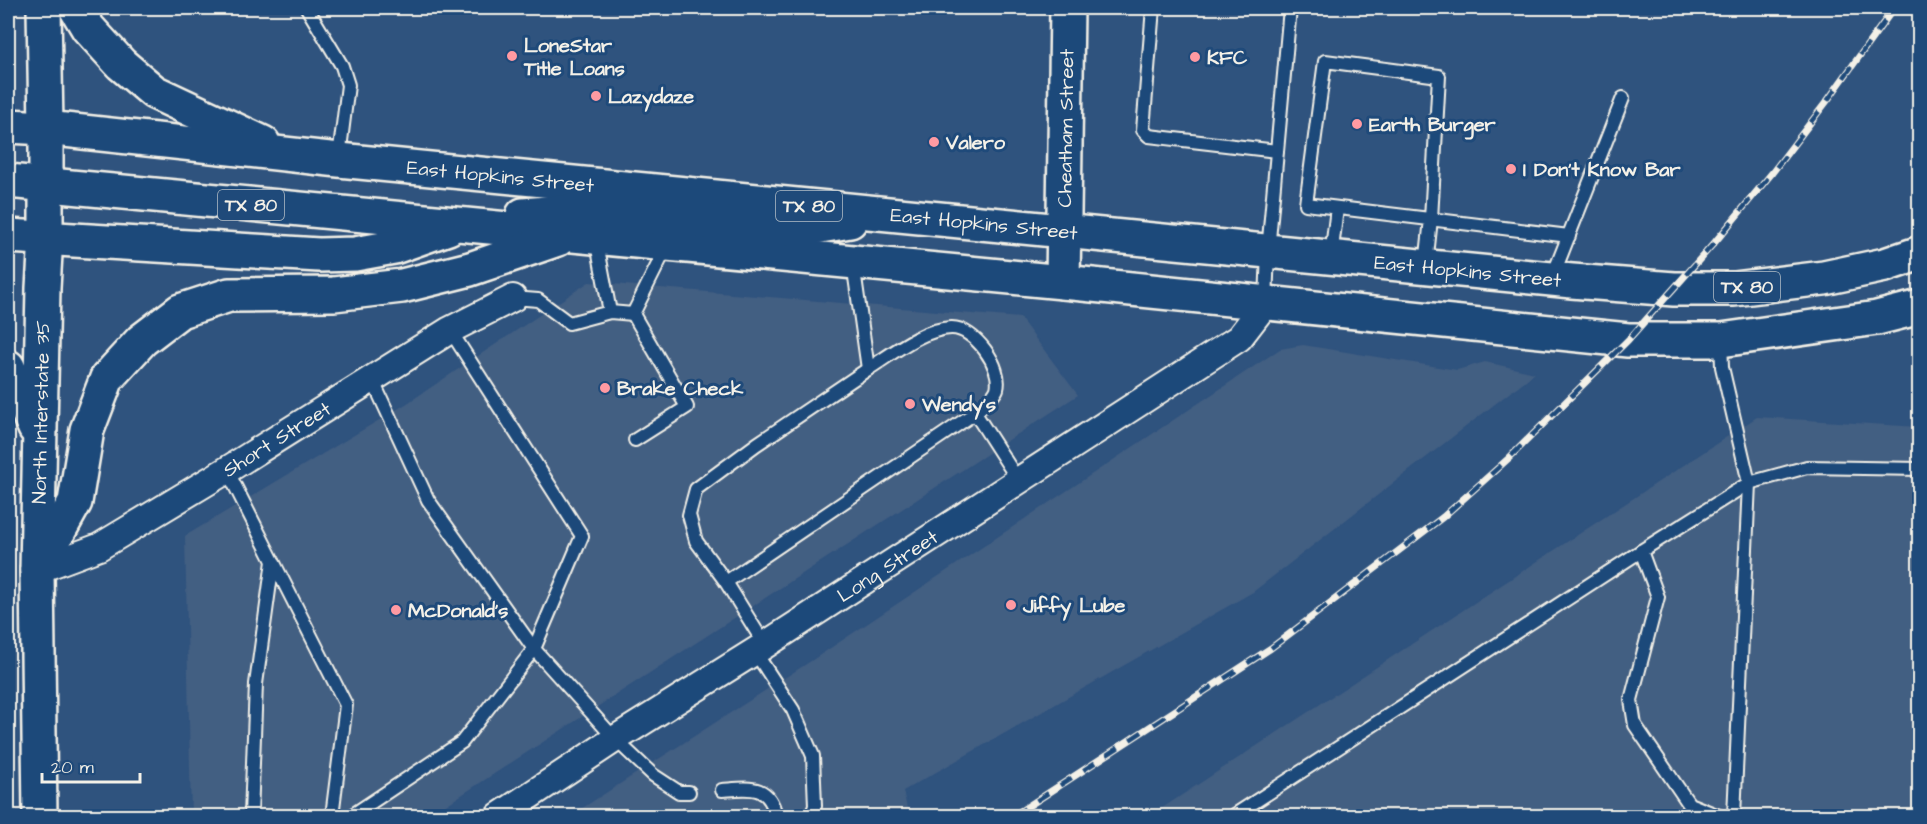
<svg xmlns="http://www.w3.org/2000/svg" width="1927" height="824" font-family="'Architects Daughter',sans-serif">
<style>
.built{fill:#425e82}
.lines{fill:none;stroke-linecap:round;stroke-linejoin:round}
.lane-casing{stroke:#f4f1e8;stroke-width:16}
.street-casing{stroke:#f4f1e8;stroke-width:30}
.secondary-casing{stroke:#f4f1e8;stroke-width:38}
.primary-casing{stroke:#f4f1e8;stroke-width:38}
.lane{stroke:#1f4a7a;stroke-width:12}
.street{stroke:#1f4a7a;stroke-width:26}
.secondary{stroke:#1f4a7a;stroke-width:33}
.primary{stroke:#1f4a7a;stroke-width:33}
.rail-casing{stroke:#f4f1e8;stroke-width:7}
.rail{stroke:#1f4a7a;stroke-width:4.5;stroke-dasharray:14;stroke-linecap:butt}
.poi-dot{fill:#ff9aa2;stroke:#1f4a7a;stroke-width:2}
.labels{text-anchor:middle;stroke-width:6;stroke-linejoin:round;paint-order:stroke}
.shield{fill:#1f4a7a;stroke:#b4bfc7;stroke-width:1.5}
.shield-label{font-size:18px;font-weight:bold;fill:#f4f1e8}
.poi-label{font-size:20px;font-weight:bold;fill:#f4f1e8;stroke:#1f4a7a;text-anchor:start}
.street-label{font-size:20px;fill:#f4f1e8;stroke:#1f4a7a}
</style>
<rect width="100%" height="100%" fill="#2f537e"/>
<filter id="ink" filterUnits="userSpaceOnUse"><feTurbulence type="fractalNoise" baseFrequency=".0167" numOctaves="2"/><feDisplacementMap in="SourceGraphic" scale="12" xChannelSelector="R" yChannelSelector="G"/><feConvolveMatrix kernelMatrix="1 2 1 2 8 2 1 2 1" color-interpolation-filters="sRGB"/></filter>
<g filter="url(#ink)">
<g class="built">
<polygon points="589,282 1020,318 1078,395 429,816 191,816 185,536 406,404"/>
<polygon points="1303,345 1457,370 1485,362 1535,373 1253,592 903,791 909,816 570,816 814,659 1280,349"/>
<polygon points="1757,417 1919,427 1919,816 1150,816"/>
</g>
<g class="lines">
<g class="lane-casing">
<g id="lane">
<polyline points="307,8 342,66 348,85 339,157"/>
<polyline points="1153,8 1143,130 1149,136 1277,151"/>
<polyline points="596,238 610,312"/>
<polyline points="1331,257 1337,208"/>
<path d="M853,263L868,369C892,354 922,329 951,328C974,327 1003,367 997,389C994,397 981,407 975,413L1018,480"/>
<path d="M1426,265L1431,219L1439,76L1325,61L1306,204C1394,215 1482,226 1569,236"/>
<polyline points="1552,278 1623,98"/>
<polyline points="513,298 538,300 569,323 610,312 633,314 667,246"/>
<polyline points="1266,302 1268,251 1290,8"/>
<polyline points="633,314 687,407 635,440"/>
<polyline points="450,330 582,536 534,649 615,739 653,775 679,792 689,792"/>
<polyline points="1721,341 1722,367 1749,483 1734,816"/>
<polyline points="227,470 273,561 256,684 251,816"/>
<polyline points="1641,551 1658,597 1631,700 1635,725 1689,804 1719,816"/>
<polyline points="273,561 346,705 332,816"/>
<polyline points="726,582 975,413"/>
<polyline points="765,645 726,582 696,541 689,515 696,489 757,444 868,369"/>
<polyline points="755,652 793,710 813,756 815,806 811,816"/>
<path d="M722,790C749,788 769,783 776,816"/>
<polyline points="351,816 462,742 534,649 428,500 372,379"/>
<polyline points="1233,816 1641,551 1749,483 1807,467 1920,469"/>
</g>
</g>
<g class="street-casing">
<g id="street">
<path id="s1" d="M37,570L99,547L227,470L450,330L513,298"/>
<path id="s2" d="M499,816L615,739L765,645L1239,338L1266,303"/>
</g>
</g>
<g class="secondary-casing">
<g id="secondary">
<path id="s3" d="M1063,282L1067,8"/>
<polyline points="8,367 35,428"/>
<path id="s4" d="M40,816L37,570L43,288L46,237V128L44,8"/>
</g>
</g>
<g class="primary-casing">
<g id="primary">
<polyline points="76,8 88,28 121,64 154,92 263,143"/>
<path id="s5" d="M8,126L46,128L339,160L1572,281L1674,289H1734L1824,278L1885,265L1920,253"/>
<polyline points="8,181 1063,282 1628,340 1721,340 1877,318 1920,307"/>
<polyline points="523,215 584,210 797,230 850,221"/>
<polyline points="8,236 319,255 355,254 394,247 448,228"/>
<polyline points="37,570 75,502 87,430 107,378 142,340 180,311 229,295 334,294 402,286 470,269 558,239"/>
</g>
</g>
<use href="#lane" class="lane"/>
<use href="#street" class="street"/>
<use href="#secondary" class="secondary"/>
<use href="#primary" class="primary"/>
<g class="rail-casing">
<polyline id="rail" points="1013,816 1271,648 1443,517 1509,458 1628,340 1715,242 1772,173 1827,101 1894,8"/>
</g>
<use href="#rail" class="rail"/>
</g>
</g>
<g class="poi-dot">
<circle cx="512" cy="56" r="6"/>
<circle cx="1195" cy="57" r="6"/>
<circle cx="596" cy="96" r="6"/>
<circle cx="1357" cy="124" r="6"/>
<circle cx="934" cy="142" r="6"/>
<circle cx="1511" cy="169" r="6"/>
<circle cx="605" cy="388" r="6"/>
<circle cx="910" cy="404" r="6"/>
<circle cx="1011" cy="605" r="6"/>
<circle cx="396" cy="610" r="6"/>
</g>
<g class="labels">
<g class="shield">
<rect x="218" y="190" width="66" height="30" rx="4.5"/>
<rect x="776" y="191" width="66" height="30" rx="4.5"/>
<rect x="1714" y="272" width="66" height="30" rx="4.5"/>
</g>
<g class="shield-label">
<text x="251" y="211">TX 80</text>
<text x="809" y="212">TX 80</text>
<text x="1747" y="293">TX 80</text>
</g>
<g class="poi-label">
<text x="524" y="52">LoneStar<tspan x="524" dy="23">Title Loans</tspan></text>
<text x="1207" y="64">KFC</text>
<text x="608" y="103">Lazydaze</text>
<text x="1369" y="131">Earth Burger</text>
<text x="946" y="149">Valero</text>
<text x="1523" y="176">I Don't Know Bar</text>
<text x="617" y="395">Brake Check</text>
<text x="922" y="411">Wendy's</text>
<text x="1023" y="612">Jiffy Lube</text>
<text x="408" y="617">McDonald's</text>
</g>
<g class="street-label">
<text dy="7" stroke="none"><textPath href="#s3" startOffset="154">Cheatham Street</textPath></text>
<text dy="7" stroke="none"><textPath href="#s5" startOffset="495">East Hopkins Street</textPath></text>
<text dy="7" stroke="none"><textPath href="#s5" startOffset="981">East Hopkins Street</textPath></text>
<text dy="7" stroke="none"><textPath href="#s5" startOffset="1467">East Hopkins Street</textPath></text>
<text dy="7" stroke="none"><textPath href="#s4" startOffset="404">North Interstate 35</textPath></text>
<text dy="7" stroke="none"><textPath href="#s1" startOffset="274">Short Street</textPath></text>
<text dy="7" stroke="none"><textPath href="#s2" startOffset="462">Long Street</textPath></text>
</g>
</g>
<rect width="1927" height="824" fill="none" stroke="#1f4a7a" stroke-width="30"/>
<rect x="15" y="15" width="1897" height="794" fill="none" stroke="#f4f1e8" stroke-width="2" filter="url(#ink)"/>
<path d="M42 773v9h98v-9" fill="none" stroke="#f4f1e8" stroke-width="3"/>
<text x="51" y="773" font-size="18" fill="#f4f1e8" stroke="#1f4a7a" stroke-width="4.5" paint-order="stroke">20 m</text>
</svg>
